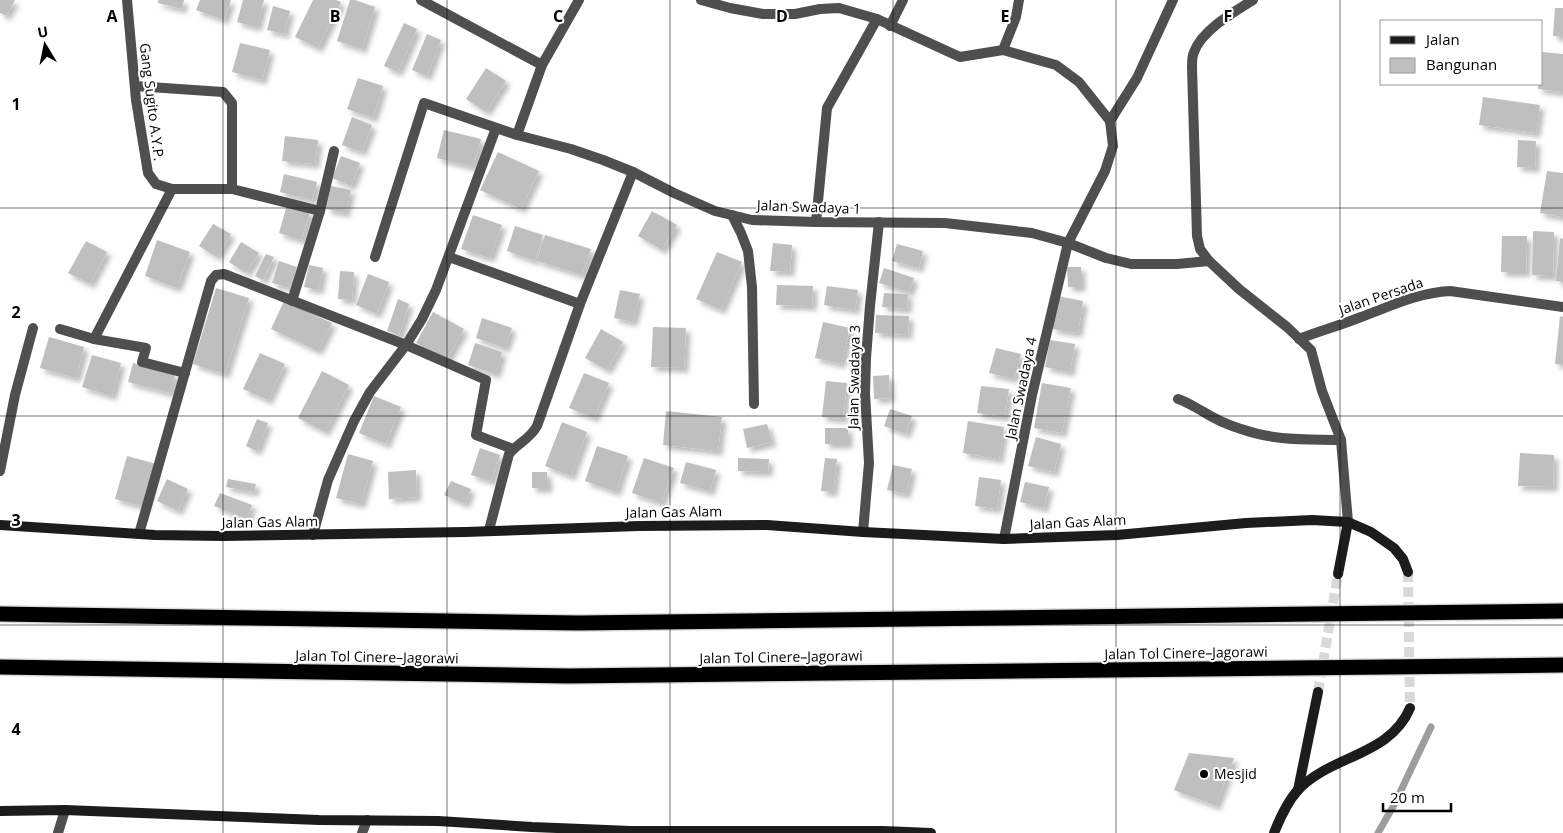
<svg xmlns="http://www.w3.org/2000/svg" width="1563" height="833" font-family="'Open Sans',sans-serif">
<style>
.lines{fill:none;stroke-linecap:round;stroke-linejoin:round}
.stream{stroke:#9d9d9d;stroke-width:7}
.building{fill:#bfbfbf;filter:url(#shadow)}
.secondary-tunnel{stroke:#d9d9d9;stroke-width:10;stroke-dasharray:10 5;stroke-linecap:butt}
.motorway-casing{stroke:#dbdbdb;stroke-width:18}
.service{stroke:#4f4f4f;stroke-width:10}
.minor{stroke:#4f4f4f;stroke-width:10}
.secondary{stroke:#1c1c1c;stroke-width:10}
.motorway{stroke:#000;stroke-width:15}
.grid{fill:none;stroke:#000;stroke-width:1;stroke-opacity:0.55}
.poi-dot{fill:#000;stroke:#fff;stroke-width:2}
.labels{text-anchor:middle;stroke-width:4;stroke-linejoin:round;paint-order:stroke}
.street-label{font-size:14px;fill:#000;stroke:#fff}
.poi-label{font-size:14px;fill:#000;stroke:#fff;text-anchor:start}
.grid-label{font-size:16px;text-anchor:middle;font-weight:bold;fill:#000;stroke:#fff;stroke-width:4;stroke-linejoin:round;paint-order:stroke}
</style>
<defs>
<filter id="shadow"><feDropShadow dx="4.5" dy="4.5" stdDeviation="2.5" flood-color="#0004"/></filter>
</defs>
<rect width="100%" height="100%" fill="#fff"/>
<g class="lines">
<polyline class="stream" points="1378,833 1395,803 1431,727"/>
</g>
<g class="building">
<polygon points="0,0 15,0 6,16 0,13"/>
<polygon points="158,0 184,0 182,9 158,3"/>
<polygon points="200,0 231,0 224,20 196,10"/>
<polygon points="243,0 264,0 257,27 237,22"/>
<polygon points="313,0 336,0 341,2 318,48 295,37"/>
<polygon points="350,0 355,0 375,7 362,49 337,41"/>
<polygon points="273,6 290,11 284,34 267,30"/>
<polygon points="1555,8 1563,8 1563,37 1553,36"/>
<polygon points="404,23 417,29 398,72 384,66"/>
<polygon points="427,34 441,40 427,76 412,70"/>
<polygon points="240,43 270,50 262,80 232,72"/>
<polygon points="1542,52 1563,54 1563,92 1538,89 1538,84 1542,84"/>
<polygon points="486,68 506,81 486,112 466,99"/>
<polygon points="358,78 383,86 373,118 347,109"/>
<polygon points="1483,97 1540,105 1536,133 1479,125"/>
<polygon points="352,117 372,125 362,152 342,145"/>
<polygon points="444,130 481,139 473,167 437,158"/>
<polygon points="285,136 318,140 315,164 282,161"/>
<polygon points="1518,140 1536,141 1535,168 1517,167"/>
<polygon points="498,152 539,171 521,209 480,190"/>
<polygon points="341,156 360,163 351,186 332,178"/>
<polygon points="1547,171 1563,173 1563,217 1540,213"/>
<polygon points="284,174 317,182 312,200 280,192"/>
<polygon points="331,186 351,190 345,213 326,209"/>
<polygon points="287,205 310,212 301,240 279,233"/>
<polygon points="652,211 677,225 662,250 638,236"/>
<polygon points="473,215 502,225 490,258 461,249"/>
<polygon points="213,224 231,234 217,257 199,246"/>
<polygon points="515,226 543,235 535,261 507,251"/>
<polygon points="1533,231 1554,232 1553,276 1532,275"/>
<polygon points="545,235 591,249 582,275 537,261"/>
<polygon points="1502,236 1527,236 1526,272 1501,272"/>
<polygon points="1560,238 1563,239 1563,282 1556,281"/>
<polygon points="157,240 190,252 177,288 145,276"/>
<polygon points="86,241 107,252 90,284 68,273"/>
<polygon points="241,242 259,253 246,273 229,262"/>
<polygon points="773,243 792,245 790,272 770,271"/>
<polygon points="897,244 923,251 919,268 892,261"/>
<polygon points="717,252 742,262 721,310 696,299"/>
<polygon points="266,254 274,257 263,280 255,276"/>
<polygon points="279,261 297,267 290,288 272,283"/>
<polygon points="309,265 323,268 319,290 304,287"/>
<polygon points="1067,267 1081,267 1081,287 1068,287"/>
<polygon points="884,268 914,278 909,292 879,283"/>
<polygon points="340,271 354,272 352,300 338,299"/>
<polygon points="368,274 389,282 377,314 356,305"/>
<polygon points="777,285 813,286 812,306 776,305"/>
<polygon points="827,286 858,290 855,310 824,305"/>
<polygon points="216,288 249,298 225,374 193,364"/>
<polygon points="620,290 640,294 633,322 614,318"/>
<polygon points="884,293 908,294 907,309 882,307"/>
<polygon points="1057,296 1083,301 1078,333 1052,329"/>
<polygon points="398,299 409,304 399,335 387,331"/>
<polygon points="284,301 332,323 318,351 271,329"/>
<polygon points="433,312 464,329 447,359 416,343"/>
<polygon points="876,315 909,316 908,335 875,333"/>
<polygon points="1560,316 1563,317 1563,365 1555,364"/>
<polygon points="482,318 512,328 505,348 476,338"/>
<polygon points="823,322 850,328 841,364 815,358"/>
<polygon points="653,327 686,328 684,368 651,367"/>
<polygon points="601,329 623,342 607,370 585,358"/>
<polygon points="49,337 84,347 76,378 40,368"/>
<polygon points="1050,340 1075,344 1070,372 1045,367"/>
<polygon points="475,343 502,352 496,374 468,365"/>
<polygon points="996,348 1021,354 1014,379 989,373"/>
<polygon points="260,353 285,364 268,400 243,389"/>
<polygon points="92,355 121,363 112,396 82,387"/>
<polygon points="133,363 175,374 170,393 128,382"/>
<polygon points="322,371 349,385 325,432 298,418"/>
<polygon points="584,373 609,383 594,418 569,408"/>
<polygon points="889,375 890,398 874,399 873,376"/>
<polygon points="826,381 847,383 843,419 822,417"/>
<polygon points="1042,383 1071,388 1062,433 1034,428"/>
<polygon points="981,386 1009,389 1005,417 977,413"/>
<polygon points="374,396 401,407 386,444 359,433"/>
<polygon points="890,409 912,416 906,434 884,426"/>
<polygon points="666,411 722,417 718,451 663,445"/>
<polygon points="257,419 268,423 257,451 246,446"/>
<polygon points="968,421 1004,427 999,459 963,453"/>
<polygon points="562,422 587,432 571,476 545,466"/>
<polygon points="767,424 772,442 747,448 743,429"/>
<rect x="825" y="428" width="23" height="16"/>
<polygon points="1036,437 1061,444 1054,472 1028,466"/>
<polygon points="597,446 628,456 616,492 585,481"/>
<polygon points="480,448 500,455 491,481 471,475"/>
<polygon points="1520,453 1554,455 1553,487 1518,486"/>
<polygon points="348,454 373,461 361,504 336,498"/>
<polygon points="127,456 156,464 145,507 115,499"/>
<polygon points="644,458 674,468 661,503 632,493"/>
<polygon points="738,458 769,459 768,472 738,471"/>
<polygon points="825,458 837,459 833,492 821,491"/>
<polygon points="686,462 716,470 710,491 680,483"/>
<polygon points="893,465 912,469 906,494 887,490"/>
<polygon points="416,470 417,497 389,499 388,472"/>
<polygon points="532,472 547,472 548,488 532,488"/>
<polygon points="979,477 1001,480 997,509 975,506"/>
<polygon points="167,479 188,489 178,511 157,501"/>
<polygon points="228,479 256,484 254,492 226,487"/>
<polygon points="451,481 471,489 465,504 444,495"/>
<polygon points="1025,482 1049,487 1044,508 1020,502"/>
<polygon points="220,493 252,505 247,519 214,506"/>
<polygon points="1189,753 1234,758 1216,806 1174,790"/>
</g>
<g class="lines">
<g class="secondary-tunnel">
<polyline points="1408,572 1410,708"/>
<polyline points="1318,692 1338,574"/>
</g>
<g class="motorway-casing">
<g id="motorway">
<polyline points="0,614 579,623 1563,611"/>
<polyline points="0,667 569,676 1563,665"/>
</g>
</g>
<g class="service">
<path d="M1178,399C1187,402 1193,406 1202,411C1213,418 1228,425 1241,429C1275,441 1305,439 1341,440"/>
<polyline points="0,471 15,395 33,328"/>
</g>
<g class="minor">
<polyline points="127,0 136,100 148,173 156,184 172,189 232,189 320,211 292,301"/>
<polyline points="421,0 542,65"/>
<polyline points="701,0 730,8 763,14 795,14 820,9 839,8 877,19 960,57 1003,50 1056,65 1079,82 1110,121 1113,146 1105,171 1068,243 1032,395 1004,539"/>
<path d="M1253,0C1234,12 1202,30 1194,52C1192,56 1192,62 1192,67L1197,236L1200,249L1209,261L1239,289L1287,327L1311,350L1322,391L1341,440L1348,522"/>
<polyline points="890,26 903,0"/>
<polyline points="1003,50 1016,17 1019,0"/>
<polyline points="135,86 223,92 232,103 232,189"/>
<polyline points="1110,121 1137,78 1173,0"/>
<polyline points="517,135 542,65 579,0"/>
<polyline points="320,211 334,151"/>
<polyline points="732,215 741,233 748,251 752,287 754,404"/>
<polyline points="816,222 827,108 877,19"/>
<polyline points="375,257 424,103 517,135 571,149 603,160 633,172 674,193 715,211 752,220 816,222 945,223 1032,233 1068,243 1106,258 1131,264 1177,264 1209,261"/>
<polyline points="449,257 580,304"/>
<polyline points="60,329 94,339 146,348 142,362 185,373"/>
<polyline points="94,339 172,189"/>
<path d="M1299,339C1320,331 1341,325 1361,317C1391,306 1417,293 1450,291L1563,307"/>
<path d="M489,530L509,454C518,443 530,439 537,426L580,304L633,172"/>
<polyline points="863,532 869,463 865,393 866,358 870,306 879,222"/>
<polyline points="139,534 211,281 216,275 224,274 406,345 486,380 476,435 513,449"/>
<polyline points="313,535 328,480 354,421 370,392 406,345 422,319 436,290 496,128"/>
<polyline points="58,833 65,810"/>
<polyline points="362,833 367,820"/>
</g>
<g class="secondary">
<polyline points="0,525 155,535 223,536 465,532 639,526 767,525 863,532 1004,539 1117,535 1246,523 1312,520 1348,522 1371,532 1394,548 1403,559 1408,572"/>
<polyline points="1338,574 1348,522"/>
<polyline points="1298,790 1318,692"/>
<polyline points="0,811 65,810 319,820 438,821 532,827 631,831 883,831 931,833"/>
<path d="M1274,833C1280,818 1287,802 1298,790C1331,755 1390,756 1410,708"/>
</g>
<use href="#motorway" class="motorway"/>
</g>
<path class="grid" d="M223,0V833M447,0V833M670,0V833M893,0V833M1116,0V833M1340,0V833M0,208H1563M0,416H1563M0,625H1563"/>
<circle class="poi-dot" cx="1204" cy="774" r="5"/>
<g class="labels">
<g class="street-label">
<text transform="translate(152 102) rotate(83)" y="5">Gang Sugito A.Y.P.</text>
<text transform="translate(809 207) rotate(2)" y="5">Jalan Swadaya 1</text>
<text transform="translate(1381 296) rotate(-19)" y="5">Jalan Persada</text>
<text transform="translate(854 377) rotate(-89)" y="5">Jalan Swadaya 3</text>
<text transform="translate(1021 388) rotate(-78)" y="5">Jalan Swadaya 4</text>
<text transform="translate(674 512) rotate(-1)" y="5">Jalan Gas Alam</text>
<text transform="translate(270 522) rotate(-1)" y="5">Jalan Gas Alam</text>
<text transform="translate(1078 522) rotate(-3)" y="5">Jalan Gas Alam</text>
<text transform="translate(1186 653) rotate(-1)" y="5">Jalan Tol Cinere–Jagorawi</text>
<text transform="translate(377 657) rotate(1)" y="5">Jalan Tol Cinere–Jagorawi</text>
<text transform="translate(781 657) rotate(-1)" y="5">Jalan Tol Cinere–Jagorawi</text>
</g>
<g class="poi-label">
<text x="1214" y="779">Mesjid</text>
</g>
</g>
<g class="grid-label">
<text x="112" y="22">A</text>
<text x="335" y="22">B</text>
<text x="558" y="22">C</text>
<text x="782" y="22">D</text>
<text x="1005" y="22">E</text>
<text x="1228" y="22">F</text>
<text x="16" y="110">1</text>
<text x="16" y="318">2</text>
<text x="16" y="526">3</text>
<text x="16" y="735">4</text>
</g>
<rect x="1380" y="20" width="162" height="65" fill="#ffffff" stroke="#999999"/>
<rect x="1390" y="36" width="25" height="8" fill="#1c1c1c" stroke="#999999"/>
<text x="1426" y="45" font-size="15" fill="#000000">Jalan</text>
<rect x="1390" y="58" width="25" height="15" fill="#bfbfbf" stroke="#999999"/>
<text x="1426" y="70" font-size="15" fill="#000000">Bangunan</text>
<g transform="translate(45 45) rotate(350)" stroke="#ffffff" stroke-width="4" paint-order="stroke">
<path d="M0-4L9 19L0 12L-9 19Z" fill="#000000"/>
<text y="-8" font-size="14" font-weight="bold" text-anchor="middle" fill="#000000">U</text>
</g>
<path d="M1383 803v8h68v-8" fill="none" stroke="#000000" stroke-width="2.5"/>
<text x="1390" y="803" font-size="15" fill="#000000" stroke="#ffffff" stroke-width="4" paint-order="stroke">20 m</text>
</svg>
